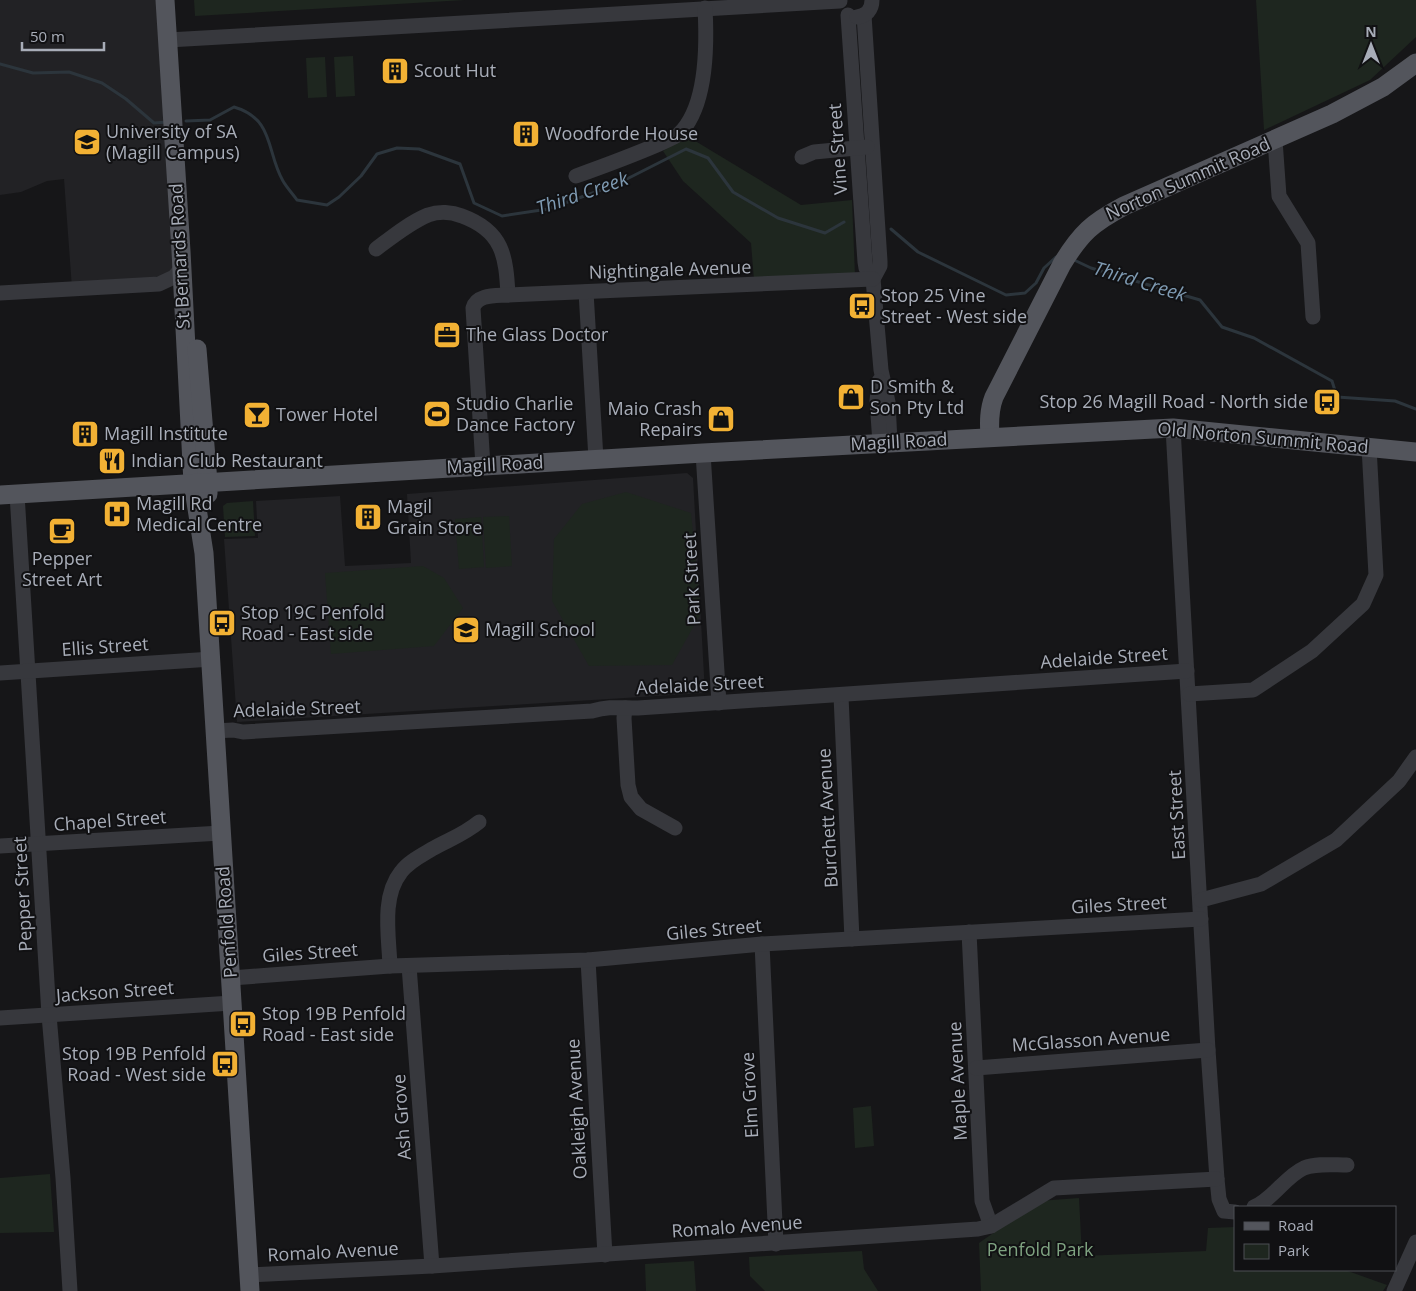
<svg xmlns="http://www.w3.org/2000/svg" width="1416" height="1291" font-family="'Open Sans',sans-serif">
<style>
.built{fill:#222225}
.green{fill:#1e261f}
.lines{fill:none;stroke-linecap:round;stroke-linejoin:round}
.stream{stroke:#2c353c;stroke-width:3}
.minor{stroke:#37383d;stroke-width:15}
.major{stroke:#53555c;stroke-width:19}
.labels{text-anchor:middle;stroke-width:4;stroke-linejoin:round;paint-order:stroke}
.poi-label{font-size:18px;fill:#a8adb8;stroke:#111113;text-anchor:start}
.street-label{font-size:18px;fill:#a8adb8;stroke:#111113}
.park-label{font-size:18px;fill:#7fa381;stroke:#111113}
.water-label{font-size:19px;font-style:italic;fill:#7f9bb3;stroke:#111113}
</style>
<rect width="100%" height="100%" fill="#161618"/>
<g class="built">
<polygon points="0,0 165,0 177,274 72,288 64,179 47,181 21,192 0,195"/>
<polygon points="687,473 693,478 705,693 237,722 224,539 258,538 256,501 340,496 345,566 411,563 407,494"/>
</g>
<g class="green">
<polygon points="194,0 465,0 195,16"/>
<polygon points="1256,0 1416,0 1416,37 1370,80 1264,130"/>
<polygon points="353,56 355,96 336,97 334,57"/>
<polygon points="325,57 327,97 308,98 306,58"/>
<polygon points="687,136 801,205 852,200 855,276 754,280 751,243 683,181 663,151"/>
<polygon points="626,492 691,513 701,613 672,665 589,666 552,601 554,539 582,504"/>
<polygon points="253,501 255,536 225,537 223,506 227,503"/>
<polygon points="509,516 512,566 486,568 483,517"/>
<polygon points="481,517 484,567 459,569 455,519"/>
<polygon points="423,566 444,578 463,608 434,646 331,654 325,573"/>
<polygon points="871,1106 874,1146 855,1148 853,1108"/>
<polygon points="50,1174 54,1232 0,1233 0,1178"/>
<polygon points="1079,1198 1082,1256 1206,1251 1208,1228 1235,1227 1235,1270 1345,1270 1387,1285 1383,1291 981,1291 979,1243 1039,1201"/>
<polygon points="862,1251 864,1269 878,1291 765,1291 750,1276 749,1257"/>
<polygon points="694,1261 696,1291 646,1291 645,1264"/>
</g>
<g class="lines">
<g class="stream">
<polyline points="0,64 33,73 69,72 102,83 126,99 154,123 167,122"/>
<path d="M186,121L210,120L234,107C275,119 266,152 283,181C287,188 293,194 297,200L327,205L339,197L361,176L377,154L397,148L419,149L460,164L474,203L502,216L548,209L615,185L686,149L708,158L733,192L778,218L825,233L844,222"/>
<polyline points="891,229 918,252 1006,295 1025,293 1036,283 1044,268 1056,257 1058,257"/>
<polyline points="1072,259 1091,268 1200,300 1222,327 1254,338 1332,381 1337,397 1395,401 1416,409"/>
</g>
<g class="minor">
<polyline points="848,15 865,262 866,268 873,279 881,370 888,402 890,442"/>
<polyline points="864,15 880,261 880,266 873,279"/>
<path d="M857,17C866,16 872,10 872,0"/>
<polyline points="168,40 840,1"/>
<polyline points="1275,140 1279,196 1308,243 1313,317"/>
<polyline points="802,157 814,152 867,147"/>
<path d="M576,176C604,166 631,156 659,144C665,141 674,138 679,134C707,107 707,44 705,8"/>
<path d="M376,249C392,237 409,223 428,215C439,211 452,212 462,216C503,231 506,256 508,295"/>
<polyline points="586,292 596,459"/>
<polyline points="0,293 159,284 174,277 182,268"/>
<polyline points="879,381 877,401 880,443"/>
<polyline points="1173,428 1208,1050 1217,1179 1219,1199 1224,1211 1235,1212"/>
<polyline points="703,453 719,703"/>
<path d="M483,466L473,308C477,294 496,296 508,295L873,279"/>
<polyline points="17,494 49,1015 63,1178 70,1291"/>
<polyline points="0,673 212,659"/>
<polyline points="1189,694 1253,690 1312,651 1363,604 1376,575 1369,447"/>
<polyline points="841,696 852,939"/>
<polyline points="625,708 624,718 628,785 631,797 641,809 675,828"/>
<path d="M215,731L233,730L243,732L592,711C610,706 619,708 638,708L1187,671"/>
<polyline points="0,846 221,833"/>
<polyline points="1201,900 1261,884 1336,840 1399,781 1416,757"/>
<polyline points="969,932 982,1201 991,1226"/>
<polyline points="762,944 776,1244"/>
<polyline points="588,960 605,1255"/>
<path d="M390,966C389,937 381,897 401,872C408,862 422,855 432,849C450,839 463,835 479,822"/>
<polyline points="409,966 432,1266"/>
<polyline points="231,978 390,966 588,960 762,944 1201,919"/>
<polyline points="0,1018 232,1003"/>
<polyline points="976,1068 1208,1050"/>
<path d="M1254,1207C1273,1199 1286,1176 1304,1168C1317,1163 1333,1165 1347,1165"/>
<polyline points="249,1275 432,1266 978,1229 991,1226 1054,1188 1217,1179"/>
<polyline points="1394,1291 1416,1242"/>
</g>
<g class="major">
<polyline points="165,0 181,251 193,483 204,553 250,1291"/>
<polyline points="197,349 208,482 208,494"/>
<path d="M990,437C989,422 989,410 994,397L1062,264C1081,233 1092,223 1124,206L1332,114L1383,87L1416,63"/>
<polyline points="0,495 703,453 1173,428 1416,452"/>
</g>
</g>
<defs>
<g id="building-square" transform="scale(1.4375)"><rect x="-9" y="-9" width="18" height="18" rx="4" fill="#f2b134" stroke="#111113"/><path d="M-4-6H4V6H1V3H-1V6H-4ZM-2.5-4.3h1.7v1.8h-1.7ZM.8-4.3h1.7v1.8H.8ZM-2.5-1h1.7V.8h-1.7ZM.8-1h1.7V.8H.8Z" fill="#111"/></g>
<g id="university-square" transform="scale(1.4375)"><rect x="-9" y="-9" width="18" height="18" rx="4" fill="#f2b134" stroke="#111113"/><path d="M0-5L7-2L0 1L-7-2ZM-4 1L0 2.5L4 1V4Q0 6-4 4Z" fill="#111"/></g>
<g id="bus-square" transform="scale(1.4375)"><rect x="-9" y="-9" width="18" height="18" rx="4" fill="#f2b134" stroke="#111113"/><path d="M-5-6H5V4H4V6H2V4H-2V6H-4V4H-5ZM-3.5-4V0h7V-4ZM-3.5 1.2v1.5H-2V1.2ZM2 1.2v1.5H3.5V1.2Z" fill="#111"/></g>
<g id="office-square" transform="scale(1.4375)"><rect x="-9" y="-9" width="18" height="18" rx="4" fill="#f2b134" stroke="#111113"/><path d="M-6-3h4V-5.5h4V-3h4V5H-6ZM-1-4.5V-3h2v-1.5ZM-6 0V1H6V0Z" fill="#111"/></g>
<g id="shop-square" transform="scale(1.4375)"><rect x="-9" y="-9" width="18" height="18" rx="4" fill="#f2b134" stroke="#111113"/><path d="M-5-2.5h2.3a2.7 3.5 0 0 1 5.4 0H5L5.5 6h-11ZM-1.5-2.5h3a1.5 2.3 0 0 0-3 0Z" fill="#111"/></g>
<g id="stadium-square" transform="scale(1.4375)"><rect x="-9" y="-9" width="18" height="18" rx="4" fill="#f2b134" stroke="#111113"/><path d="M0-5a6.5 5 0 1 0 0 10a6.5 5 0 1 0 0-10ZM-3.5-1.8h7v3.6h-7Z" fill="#111"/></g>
<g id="bar-square" transform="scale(1.4375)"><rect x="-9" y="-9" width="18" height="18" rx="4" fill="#f2b134" stroke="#111113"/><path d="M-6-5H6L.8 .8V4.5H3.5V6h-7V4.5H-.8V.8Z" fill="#111"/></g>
<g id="restaurant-square" transform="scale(1.4375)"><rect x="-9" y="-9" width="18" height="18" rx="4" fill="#f2b134" stroke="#111113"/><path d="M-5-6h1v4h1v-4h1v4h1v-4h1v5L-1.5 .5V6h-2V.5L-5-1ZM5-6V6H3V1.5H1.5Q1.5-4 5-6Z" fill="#111"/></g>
<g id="hospital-square" transform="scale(1.4375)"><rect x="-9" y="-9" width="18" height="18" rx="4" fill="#f2b134" stroke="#111113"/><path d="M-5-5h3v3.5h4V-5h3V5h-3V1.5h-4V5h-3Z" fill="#111"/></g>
<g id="cafe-square" transform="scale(1.4375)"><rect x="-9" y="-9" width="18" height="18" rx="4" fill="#f2b134" stroke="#111113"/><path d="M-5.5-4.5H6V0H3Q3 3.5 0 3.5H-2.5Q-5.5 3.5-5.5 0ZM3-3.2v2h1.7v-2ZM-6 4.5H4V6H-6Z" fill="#111"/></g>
<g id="school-square" transform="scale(1.4375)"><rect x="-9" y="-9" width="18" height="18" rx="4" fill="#f2b134" stroke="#111113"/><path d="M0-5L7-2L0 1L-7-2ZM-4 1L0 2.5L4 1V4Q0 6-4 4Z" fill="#111"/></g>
</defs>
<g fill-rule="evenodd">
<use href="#building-square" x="395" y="71"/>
<use href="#building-square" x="526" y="134"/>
<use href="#university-square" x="87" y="142"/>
<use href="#bus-square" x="862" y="306"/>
<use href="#office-square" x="447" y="335"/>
<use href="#shop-square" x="851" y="397"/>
<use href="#bus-square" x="1327" y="402"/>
<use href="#stadium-square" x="437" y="414"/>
<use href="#bar-square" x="257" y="415"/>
<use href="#shop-square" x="721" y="419"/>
<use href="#building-square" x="85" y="434"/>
<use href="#restaurant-square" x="112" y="461"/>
<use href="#hospital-square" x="117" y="514"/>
<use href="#building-square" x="368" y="517"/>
<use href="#cafe-square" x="62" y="531"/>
<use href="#bus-square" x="222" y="623"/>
<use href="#school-square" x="466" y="630"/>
<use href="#bus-square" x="243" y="1024"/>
<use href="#bus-square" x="225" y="1064"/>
</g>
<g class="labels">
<g class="poi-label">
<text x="414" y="77">Scout Hut</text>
<text x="106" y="138">University of SA<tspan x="106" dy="21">(Magill Campus)</tspan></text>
<text x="545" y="140">Woodforde House</text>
<text x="881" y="302">Stop 25 Vine<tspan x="881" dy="21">Street - West side</tspan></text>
<text x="466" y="341">The Glass Doctor</text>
<text x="870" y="393">D Smith &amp;<tspan x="870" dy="21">Son Pty Ltd</tspan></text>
<text x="1308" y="408" text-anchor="end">Stop 26 Magill Road - North side</text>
<text x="456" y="410">Studio Charlie<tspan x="456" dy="21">Dance Factory</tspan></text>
<text x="702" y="415" text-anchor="end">Maio Crash<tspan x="702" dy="21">Repairs</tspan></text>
<text x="276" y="421">Tower Hotel</text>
<text x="104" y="440">Magill Institute</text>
<text x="131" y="467">Indian Club Restaurant</text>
<text x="136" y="510">Magill Rd<tspan x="136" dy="21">Medical Centre</tspan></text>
<text x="387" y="513">Magil<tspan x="387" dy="21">Grain Store</tspan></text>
<text x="62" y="565" text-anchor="middle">Pepper<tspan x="62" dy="21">Street Art</tspan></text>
<text x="241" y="619">Stop 19C Penfold<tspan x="241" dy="21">Road - East side</tspan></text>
<text x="485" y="636">Magill School</text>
<text x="262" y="1020">Stop 19B Penfold<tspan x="262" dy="21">Road - East side</tspan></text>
<text x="206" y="1060" text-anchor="end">Stop 19B Penfold<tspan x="206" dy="21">Road - West side</tspan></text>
</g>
<g class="street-label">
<text transform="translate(838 149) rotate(-94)" y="6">Vine Street</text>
<text transform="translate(1188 179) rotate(-24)" y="6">Norton Summit Road</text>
<text transform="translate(180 256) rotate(-93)" y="6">St Bernards Road</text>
<text transform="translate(670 270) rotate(-2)" y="6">Nightingale Avenue</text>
<text transform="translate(1263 438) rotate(5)" y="6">Old Norton Summit Road</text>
<text transform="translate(899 442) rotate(-3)" y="6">Magill Road</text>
<text transform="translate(495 465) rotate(-3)" y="6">Magill Road</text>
<text transform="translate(692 579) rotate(-93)" y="6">Park Street</text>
<text transform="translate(105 647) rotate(-4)" y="6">Ellis Street</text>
<text transform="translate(1104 658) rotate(-4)" y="6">Adelaide Street</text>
<text transform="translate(700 685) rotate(-3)" y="6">Adelaide Street</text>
<text transform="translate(297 709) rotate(-2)" y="6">Adelaide Street</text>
<text transform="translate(1177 815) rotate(-93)" y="6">East Street</text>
<text transform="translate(828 818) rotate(-93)" y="6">Burchett Avenue</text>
<text transform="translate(110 821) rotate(-4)" y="6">Chapel Street</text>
<text transform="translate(23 894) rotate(-93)" y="6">Pepper Street</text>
<text transform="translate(1119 905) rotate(-3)" y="6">Giles Street</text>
<text transform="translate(227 922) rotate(-94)" y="6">Penfold Road</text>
<text transform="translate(714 930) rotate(-5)" y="6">Giles Street</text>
<text transform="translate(310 953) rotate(-4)" y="6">Giles Street</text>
<text transform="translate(115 992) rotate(-4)" y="6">Jackson Street</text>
<text transform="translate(1091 1040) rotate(-4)" y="6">McGlasson Avenue</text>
<text transform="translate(958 1081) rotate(-93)" y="6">Maple Avenue</text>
<text transform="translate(750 1095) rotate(-93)" y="6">Elm Grove</text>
<text transform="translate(577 1109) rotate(-93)" y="6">Oakleigh Avenue</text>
<text transform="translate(402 1117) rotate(-94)" y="6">Ash Grove</text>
<text transform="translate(737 1227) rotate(-4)" y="6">Romalo Avenue</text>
<text transform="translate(333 1252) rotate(-3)" y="6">Romalo Avenue</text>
</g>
<g class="park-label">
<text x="1040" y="1256">Penfold Park</text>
</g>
<g class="water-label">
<text transform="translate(582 193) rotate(-19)" y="7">Third Creek</text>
<text transform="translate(1140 281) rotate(17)" y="7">Third Creek</text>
</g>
</g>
<rect x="1234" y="1206" width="162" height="65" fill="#111113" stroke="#4d4f55"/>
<rect x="1244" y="1222" width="25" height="8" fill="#53555c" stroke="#4d4f55"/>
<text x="1278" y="1231" font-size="15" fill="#a8adb8">Road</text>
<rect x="1244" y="1244" width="25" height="15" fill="#1e261f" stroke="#4d4f55"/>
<text x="1278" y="1256" font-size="15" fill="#a8adb8">Park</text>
<g transform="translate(1371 45)" stroke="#111113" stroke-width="4" paint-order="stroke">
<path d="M0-4L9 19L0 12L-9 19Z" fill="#a8adb8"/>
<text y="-8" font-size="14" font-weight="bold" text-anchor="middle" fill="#a8adb8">N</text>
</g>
<path d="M22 42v8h82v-8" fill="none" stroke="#a8adb8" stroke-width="2.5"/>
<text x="30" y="42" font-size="15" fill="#a8adb8" stroke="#111113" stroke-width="4" paint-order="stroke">50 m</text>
</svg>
